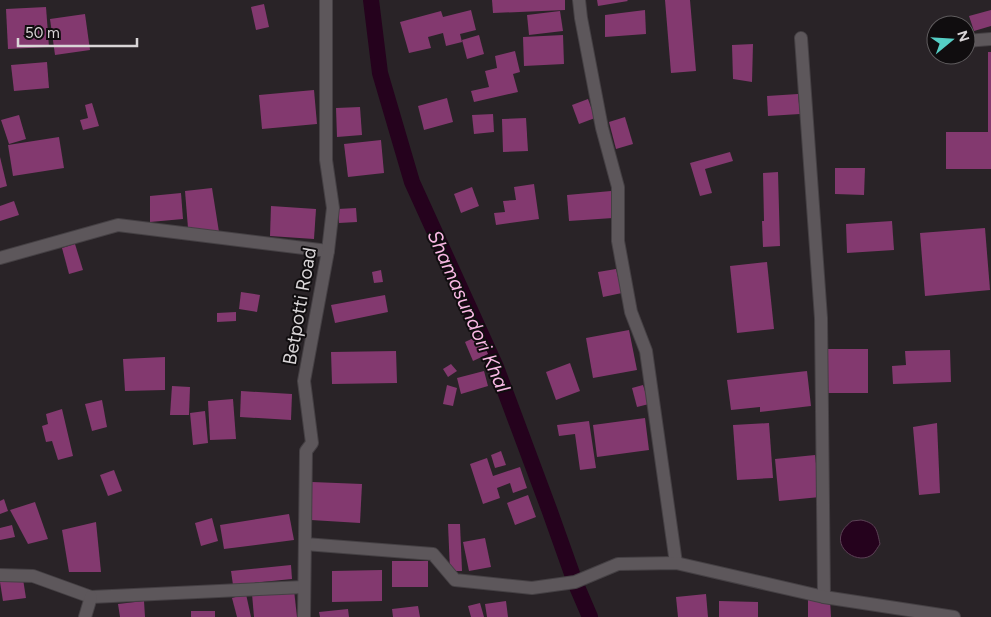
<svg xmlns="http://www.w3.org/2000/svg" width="991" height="617" font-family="Figtree,sans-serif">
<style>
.water{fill:#25021d;stroke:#5b4155}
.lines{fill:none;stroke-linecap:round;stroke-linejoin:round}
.canal{stroke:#25021d;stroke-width:16}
.building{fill:#83396f}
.minor-casing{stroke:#454044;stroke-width:14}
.minor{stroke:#5d575b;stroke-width:12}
.labels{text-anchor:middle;stroke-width:4;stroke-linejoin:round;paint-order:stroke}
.street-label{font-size:19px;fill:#d9d5d7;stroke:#100d0f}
.water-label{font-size:20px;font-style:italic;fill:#f8b8e3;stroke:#100d0f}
</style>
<rect width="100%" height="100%" fill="#292327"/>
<path class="water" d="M861,520C877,523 877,531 880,544C878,547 875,552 873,554C859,566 832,549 843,530C845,527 849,523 852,521Z"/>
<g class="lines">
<polyline class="canal" points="371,0 380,73 412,182 496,367 549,509 575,582 590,617"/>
</g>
<g class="building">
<polygon points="492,0 565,0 565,10 493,13"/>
<polygon points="597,0 627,0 628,1 598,6"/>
<polygon points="665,0 690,0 696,71 671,73"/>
<polygon points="264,4 269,27 256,30 251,7"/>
<polygon points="46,7 49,47 8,49 6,9"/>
<polygon points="471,10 476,30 460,34 462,42 446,46 443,33 428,37 431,48 409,53 400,22 441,11 443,17"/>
<polygon points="645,10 646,34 605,37 605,15"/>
<polygon points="991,10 991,26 974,31 969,16"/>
<polygon points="560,11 563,31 529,35 527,15"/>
<polygon points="85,14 90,50 55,55 50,19"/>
<polygon points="479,35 484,54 467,59 462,40"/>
<polygon points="563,35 564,64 524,66 523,37"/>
<polygon points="753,44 752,82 733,79 732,45"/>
<polygon points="515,51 520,72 513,74 518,92 474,102 471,91 489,87 485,71 497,68 495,56"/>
<polygon points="988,52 991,52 991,169 946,169 946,132 988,132"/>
<polygon points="47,62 49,88 14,91 11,65"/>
<polygon points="314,90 317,124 262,129 259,95"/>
<polygon points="798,94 800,114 768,116 767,96"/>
<polygon points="447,98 453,122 424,130 418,106"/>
<polygon points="588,99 595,118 579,124 572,105"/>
<polygon points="92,103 99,126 83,130 80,120 88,118 85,105"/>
<polygon points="360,107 362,135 337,137 336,108"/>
<polygon points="493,114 494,132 474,134 472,115"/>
<polygon points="19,115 26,139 9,144 1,120"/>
<polygon points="625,117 633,144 616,149 609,122"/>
<polygon points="526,118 528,151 503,152 502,119"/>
<polygon points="59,137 64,168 13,176 8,145"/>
<polygon points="381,140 384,173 348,177 344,144"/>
<polygon points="730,152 733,161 705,169 712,193 700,196 690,163"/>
<polygon points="0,157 7,186 0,188"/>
<polygon points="835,168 865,168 864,195 835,194"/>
<polygon points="778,172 780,246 763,247 762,221 764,221 763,173"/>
<polygon points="534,184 539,219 496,225 494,213 505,212 503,201 516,200 514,187"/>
<polygon points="472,187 479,206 461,213 454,194"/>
<polygon points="212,188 219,232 188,228 185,191"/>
<polygon points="611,191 613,218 569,221 567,195"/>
<polygon points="181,193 183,219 150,222 150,196"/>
<polygon points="14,201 19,215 0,221 0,206"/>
<polygon points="271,206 316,209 314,239 270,236"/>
<polygon points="356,208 357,222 339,223 338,209"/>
<polygon points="892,221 894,250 847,253 846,224"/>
<polygon points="985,228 990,290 925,296 920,233"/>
<polygon points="75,244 83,270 69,274 62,248"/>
<polygon points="767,262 774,329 737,333 730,266"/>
<polygon points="616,269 622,293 603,297 598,272"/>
<polygon points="381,270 383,282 374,283 372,272"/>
<polygon points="241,292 260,295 257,312 239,309"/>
<polygon points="385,295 388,312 335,323 331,305"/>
<polygon points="236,312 236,321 217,322 217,313"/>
<polygon points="629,330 637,370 593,378 586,338"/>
<polygon points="480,335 488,354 473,361 465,342"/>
<rect x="828" y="349" width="40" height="44"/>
<polygon points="950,350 951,382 893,384 892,366 906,365 905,351"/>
<polygon points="396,351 397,383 332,384 331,352"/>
<polygon points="165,357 165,390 125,391 123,359"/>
<polygon points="570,363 580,391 556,400 546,372"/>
<polygon points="451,364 457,371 448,377 443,369"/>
<polygon points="484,371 488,386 461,394 457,378"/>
<polygon points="807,371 811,406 760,412 760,407 731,410 727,380"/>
<polygon points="447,385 457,388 453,406 443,404"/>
<polygon points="643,385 649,404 637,407 632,388"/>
<polygon points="172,386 190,387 189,415 170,415"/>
<polygon points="241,391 292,394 291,420 240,417"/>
<polygon points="233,399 236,439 210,440 208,401"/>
<polygon points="102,400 107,427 92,431 85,404"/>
<polygon points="62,409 73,456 58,460 52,441 46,442 42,426 48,424 46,414"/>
<polygon points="205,411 208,443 193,445 190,413"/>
<polygon points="645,418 649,450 597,457 593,425"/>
<polygon points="589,421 596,468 580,470 575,434 559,436 557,425"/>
<polygon points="769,423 773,478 737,480 733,425"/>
<polygon points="937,423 940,493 919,495 913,427"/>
<polygon points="501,451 506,465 495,468 491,455"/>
<polygon points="815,455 820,497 779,501 775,459"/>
<polygon points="487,458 493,476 520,467 527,488 513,493 510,483 497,488 500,498 483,504 470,464"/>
<polygon points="114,470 122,491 108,496 100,475"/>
<polygon points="312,482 362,484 360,523 311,520"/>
<polygon points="528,495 536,517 515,525 507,503"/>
<polygon points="4,499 8,511 0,514 0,501"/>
<polygon points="35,502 48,539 28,544 10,510"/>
<polygon points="289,514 294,540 224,549 220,525"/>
<polygon points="212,518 218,541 201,546 195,523"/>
<polygon points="96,522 101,572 69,572 62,530"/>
<polygon points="448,524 460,524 462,571 450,571"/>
<polygon points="12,525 15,537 0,540 0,528"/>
<polygon points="485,538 491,567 469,571 463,542"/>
<rect x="392" y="561" width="36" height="26"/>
<polygon points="291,565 292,579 233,585 231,571"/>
<polygon points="382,570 382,601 332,602 332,571"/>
<polygon points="23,579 26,598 3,601 0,582"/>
<polygon points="294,590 297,617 254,617 252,594"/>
<polygon points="246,594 251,617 237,617 232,598"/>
<polygon points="706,594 708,617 678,617 676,597"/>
<polygon points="830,599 831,617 808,617 808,600"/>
<polygon points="144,601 145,617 120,617 118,604"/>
<polygon points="506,601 508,617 487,617 485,604"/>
<polygon points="719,601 758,602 758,617 719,617"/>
<polygon points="480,603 484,617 471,617 468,606"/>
<polygon points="418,606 420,617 393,617 392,609"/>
<polygon points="348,609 349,617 320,617 319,612"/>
<rect x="191" y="611" width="24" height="6"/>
</g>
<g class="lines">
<g class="minor-casing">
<g id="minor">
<polyline points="579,0 581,18 602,128 618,187 618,241 631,312 646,351 676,563"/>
<polyline points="801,38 821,318 824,597"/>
<polyline points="966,41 991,39"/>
<polyline points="0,258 118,225 328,251"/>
<polyline points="305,544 433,554 455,580 532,588 575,582 618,564 676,563 824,597 954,617"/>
<polyline points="0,575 33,576 91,597 304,587"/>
<polyline points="85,617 91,597"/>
<polyline points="304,617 306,451 312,443 304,381 328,251 333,208 326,160 326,0"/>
</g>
</g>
<use href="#minor" class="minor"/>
</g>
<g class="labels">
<g class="street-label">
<text transform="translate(299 306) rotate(-80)" y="7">Betpotti Road</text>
</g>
<g class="water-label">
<text transform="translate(469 311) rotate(66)" y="7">Shamasundori Khal</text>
</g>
</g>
<g transform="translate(951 40) rotate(72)"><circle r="24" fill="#100d0f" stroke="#605d5f"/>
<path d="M0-4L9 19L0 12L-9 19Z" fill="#55cec5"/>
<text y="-8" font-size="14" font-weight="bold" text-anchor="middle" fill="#d9d5d7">N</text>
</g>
<path d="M18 38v8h119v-8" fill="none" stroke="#d9d5d7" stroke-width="2.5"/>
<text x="25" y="38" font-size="15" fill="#d9d5d7" stroke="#100d0f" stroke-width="4" paint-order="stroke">50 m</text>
</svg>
